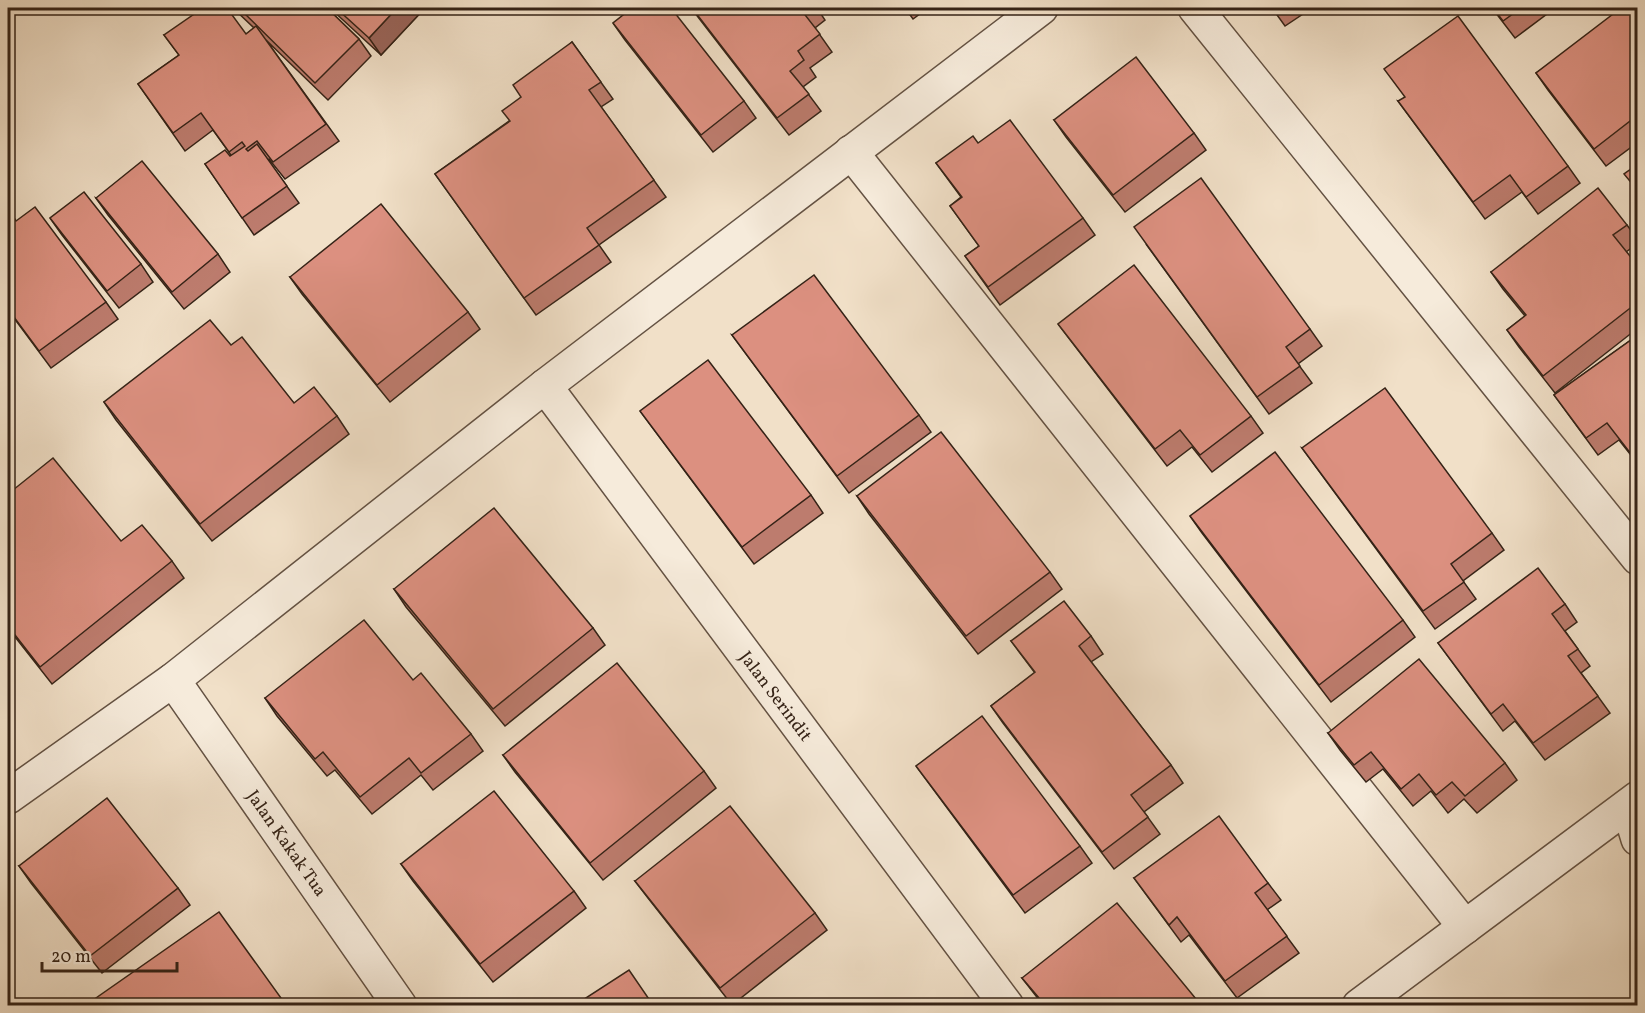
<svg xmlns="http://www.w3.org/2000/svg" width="1645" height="1013" font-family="Vollkorn,serif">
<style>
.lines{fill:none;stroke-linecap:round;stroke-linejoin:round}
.minor-casing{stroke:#645243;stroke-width:36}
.minor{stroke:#f6ebdb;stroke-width:33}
.wall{fill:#bd7c6e;stroke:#352317;stroke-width:1.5}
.shaded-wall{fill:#9a655a;stroke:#352317;stroke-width:1.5}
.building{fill:#dc9080;stroke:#352317;stroke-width:1.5}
.labels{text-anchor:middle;stroke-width:5;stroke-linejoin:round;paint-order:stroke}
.street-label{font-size:18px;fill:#352317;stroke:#f6ebdb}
</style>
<rect width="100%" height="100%" fill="#f1e0c8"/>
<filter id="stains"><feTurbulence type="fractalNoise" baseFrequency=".00333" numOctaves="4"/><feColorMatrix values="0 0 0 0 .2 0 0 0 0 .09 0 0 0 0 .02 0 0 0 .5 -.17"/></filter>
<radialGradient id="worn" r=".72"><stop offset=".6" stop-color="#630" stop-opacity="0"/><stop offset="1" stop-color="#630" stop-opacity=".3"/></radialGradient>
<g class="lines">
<g class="minor-casing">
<g id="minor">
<polyline points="1195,8 1638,558"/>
<polyline points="851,152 1465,927"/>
<polyline points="545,386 1007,1006"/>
<polyline points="173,680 400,1006"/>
<polyline points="8,797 173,680 545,386 1041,8"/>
<polyline points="1628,806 1638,839"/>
<polyline points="1359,1006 1638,798"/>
</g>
</g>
<use href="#minor" class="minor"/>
</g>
<g class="wall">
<polygon points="233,8 327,8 359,39 371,56 328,100 266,40 339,141 285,179 269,159 268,160 299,203 254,235 205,164 231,155 213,130 185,151 138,84 179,55 164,35 246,34 254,28"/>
<polygon points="330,8 425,8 381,55"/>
<polygon points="691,8 817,8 825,20 815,28 832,52 810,68 816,77 803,87 821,111 789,135"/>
<polygon points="905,8 928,8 913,19"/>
<polygon points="1272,8 1312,8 1285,26"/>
<polygon points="1492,8 1555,8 1515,38"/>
<polygon points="1638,8 1638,142 1606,166 1548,90 1536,73"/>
<polygon points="613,23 744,101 756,118 713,152 625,40"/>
<polygon points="572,42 613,99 601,107 666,197 599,245 611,262 536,315 435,174 509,121 521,97"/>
<polygon points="1398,101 1568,166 1580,183 1538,214 1522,192 1485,219"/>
<polygon points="1054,120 1194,133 1206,150 1125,212 1066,137"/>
<polygon points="978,143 1083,218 1095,235 1000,305 965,256 979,246 950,206 961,197 936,163"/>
<polygon points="96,198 218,254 230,272 184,309 108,215"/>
<polygon points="8,209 16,221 106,302 118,319 51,368 8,310"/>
<polygon points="50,218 141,264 153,282 119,308 62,235"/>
<polygon points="1627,225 1638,240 1638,243 1626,252 1638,266 1638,328 1555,393 1519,347 1507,330 1525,316 1503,289 1491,272"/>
<polygon points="1146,244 1310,329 1322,346 1298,364 1312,383 1269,414"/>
<polygon points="290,277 468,312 480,329 390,402 302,294"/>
<polygon points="1058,324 1251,416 1263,433 1212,472 1192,447 1167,466 1071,341"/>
<polygon points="732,335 919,415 931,432 849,493"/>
<polygon points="1638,335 1638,464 1619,440 1598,455 1554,395"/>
<polygon points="231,345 294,403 337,416 349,434 212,541 116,420 104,402"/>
<polygon points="640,411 811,495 823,513 754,564"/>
<polygon points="1302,448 1492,533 1504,550 1463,581 1476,599 1435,629"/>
<polygon points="8,494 121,541 172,561 184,578 52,684 8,628"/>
<polygon points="857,496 1050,572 1062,589 978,654 869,514"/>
<polygon points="1190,516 1403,620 1415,637 1331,702 1202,533"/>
<polygon points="394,589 593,628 605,645 505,726 406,607"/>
<polygon points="1565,604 1577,622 1565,631 1590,666 1581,673 1610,713 1545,760 1515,721 1503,731 1438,643"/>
<polygon points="1091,636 1103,654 1091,662 1171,765 1183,783 1144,812 1160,834 1114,869 1003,723 991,706 1035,673 1011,641"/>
<polygon points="413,680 471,734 483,751 433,790 421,775 372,814 335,770 327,776 277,716 265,698"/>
<polygon points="1328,733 1505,763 1517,780 1477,813 1464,799 1448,813 1431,791 1413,806 1383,769 1366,782 1340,750"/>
<polygon points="503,755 704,771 716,788 603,880 515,772"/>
<polygon points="916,766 1080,846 1092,863 1025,913"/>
<polygon points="401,864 574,891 586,908 493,982 413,881"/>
<polygon points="19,866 178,888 190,905 102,973 31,883"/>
<polygon points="1134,878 1268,883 1281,900 1267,910 1299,953 1237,998 1189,935 1181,942"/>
<polygon points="635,881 815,913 827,930 732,1005 648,898"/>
<polygon points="1022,978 1201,1005 1043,1005"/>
</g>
<polygon class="shaded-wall" points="397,8 425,8 381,55 369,38"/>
<g class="building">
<polygon points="203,8 227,8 246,34 256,26 326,124 273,162 257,141 246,149 248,151 257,144 287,186 242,218 205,164 225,150 230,156 245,146 242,142 229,152 201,113 173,133 138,84 179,55 164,35"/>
<polygon points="239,8 327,8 359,39 315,83"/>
<polygon points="336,8 397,8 369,38"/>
<polygon points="632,8 671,8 744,101 701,135 613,23"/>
<polygon points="692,8 807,8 802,11 820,34 798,51 804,60 790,71 809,94 777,118"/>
<polygon points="1493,8 1521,8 1503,21"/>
<polygon points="1621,8 1638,8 1638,122 1634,118 1594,149 1536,73"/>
<polygon points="1458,16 1568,166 1526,197 1510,175 1473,202 1398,101 1405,97 1384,69"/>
<polygon points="572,42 601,82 589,90 654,180 587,228 599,245 524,298 435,174 510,121 502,111 521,97 513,85"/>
<polygon points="1136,57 1194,133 1113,195 1054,120"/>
<polygon points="1010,120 1083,218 988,287 965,256 979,246 950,206 962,197 936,163 973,136 978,143"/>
<polygon points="142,161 218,254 172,292 96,198"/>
<polygon points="1638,164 1638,191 1624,174"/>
<polygon points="1201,178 1310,329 1286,347 1300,366 1257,397 1134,227"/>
<polygon points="1598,188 1627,225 1613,235 1638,266 1638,302 1543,376 1507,330 1526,315 1491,272"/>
<polygon points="84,192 141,264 107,291 50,218"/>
<polygon points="381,204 468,312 377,385 290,277"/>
<polygon points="35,207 106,302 39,351 8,309 8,209 16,221"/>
<polygon points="1134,265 1251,416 1200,455 1180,430 1155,449 1058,324"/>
<polygon points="814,275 919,415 837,476 732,335"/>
<polygon points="210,320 231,345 242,337 294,403 314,387 337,416 200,524 104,402"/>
<polygon points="1638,335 1638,463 1607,423 1586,438 1554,395"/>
<polygon points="708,360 811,495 742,547 640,411"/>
<polygon points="1385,388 1492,533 1451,564 1464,582 1423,611 1302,448"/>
<polygon points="941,432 1050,572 966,636 857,496"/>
<polygon points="1275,452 1403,620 1319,685 1190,516"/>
<polygon points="53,458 121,541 142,525 172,561 40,667 8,626 8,494"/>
<polygon points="494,508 593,628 493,709 394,589"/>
<polygon points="1538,568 1565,604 1552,614 1578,649 1568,656 1598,696 1533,743 1503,704 1491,714 1438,643"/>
<polygon points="1064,601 1091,636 1079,646 1171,765 1131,795 1148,817 1102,852 991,706 1035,672 1011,641"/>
<polygon points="364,620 413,680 421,673 471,734 421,773 409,758 360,797 323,752 315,759 265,698"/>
<polygon points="1419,659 1505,763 1465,796 1452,782 1436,795 1419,774 1401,789 1371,752 1354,765 1328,733"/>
<polygon points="617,663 704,771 590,863 503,755"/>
<polygon points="982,716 1080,846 1013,895 916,766"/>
<polygon points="494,791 574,891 480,964 401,864"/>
<polygon points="107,798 178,888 90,956 19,866"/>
<polygon points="730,806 815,913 720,988 635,881"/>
<polygon points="1219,816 1268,883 1255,893 1287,936 1225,981 1177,917 1169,925 1134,878"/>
<polygon points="1117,903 1201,1005 1045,1005 1022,978"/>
<polygon points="219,912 286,1005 86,1005"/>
<polygon points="629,970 653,1005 575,1005"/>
</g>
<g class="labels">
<g class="street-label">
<text transform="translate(776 696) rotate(53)" y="6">Jalan Serindit</text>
<text transform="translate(287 843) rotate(55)" y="6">Jalan Kakak Tua</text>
</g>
</g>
<rect width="1645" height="1013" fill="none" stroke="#f1e0c8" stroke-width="30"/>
<rect x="9" y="9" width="1627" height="995" fill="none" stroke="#352317" stroke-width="3"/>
<rect x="15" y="15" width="1615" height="983" fill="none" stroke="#352317" stroke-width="1.5"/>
<path d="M42 962v9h135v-9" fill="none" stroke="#352317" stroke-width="3"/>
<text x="51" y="962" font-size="18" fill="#352317" stroke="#f6ebdb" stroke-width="4.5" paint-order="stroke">20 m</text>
<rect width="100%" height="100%" filter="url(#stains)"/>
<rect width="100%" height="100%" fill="url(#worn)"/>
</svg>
